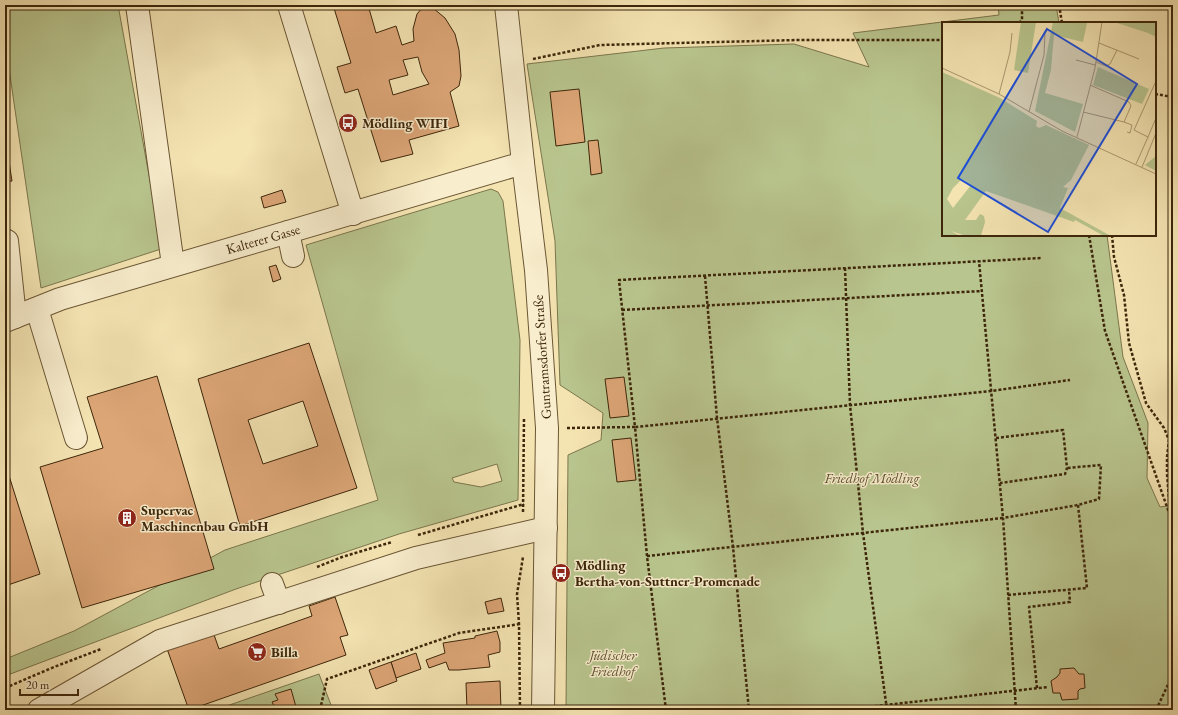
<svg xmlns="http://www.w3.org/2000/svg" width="1178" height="715" font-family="'EB Garamond',serif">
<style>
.green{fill:#b9c58e;stroke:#7b764c;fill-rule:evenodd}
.building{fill:#dda677;stroke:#3d260a;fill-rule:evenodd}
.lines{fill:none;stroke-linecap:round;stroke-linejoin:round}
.minor-casing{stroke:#6b5634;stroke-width:24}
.path{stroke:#3d260a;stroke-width:2.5;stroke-dasharray:3 2;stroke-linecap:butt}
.minor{stroke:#f8edcd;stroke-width:22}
.labels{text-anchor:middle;stroke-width:3;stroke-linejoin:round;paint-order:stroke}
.poi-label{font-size:14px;font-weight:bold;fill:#3d260a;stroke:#f8edcd;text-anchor:start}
.street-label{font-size:14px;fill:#3d260a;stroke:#f8edcd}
.park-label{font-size:14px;font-style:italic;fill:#5c4e2b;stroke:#f8edcd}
.inset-road{fill:none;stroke:#ab986f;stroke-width:1}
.view{fill:#1d4ed8;fill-opacity:0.15;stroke:#1d4ed8;stroke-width:2}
.inset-edge{fill:none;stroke:#3d260a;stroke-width:2}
</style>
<rect width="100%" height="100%" fill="#f4e4b2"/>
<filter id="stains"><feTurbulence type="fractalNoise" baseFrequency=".005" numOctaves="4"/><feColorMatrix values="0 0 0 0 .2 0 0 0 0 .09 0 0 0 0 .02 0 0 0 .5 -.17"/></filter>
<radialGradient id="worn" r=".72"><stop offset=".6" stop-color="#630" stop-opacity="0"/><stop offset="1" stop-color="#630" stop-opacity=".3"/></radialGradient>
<g class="green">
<polygon points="5,5 118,5 159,230 161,249 41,288 5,41"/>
<polygon points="998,5 1056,5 1059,23 943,23 943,235 1107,235 1123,357 1148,423 1147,478 1160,507 1173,505 1173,710 566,710 568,455 601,440 603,413 560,385 555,241 527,64 664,48 794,44 869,67 853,33 999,15"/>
<path d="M491,189L498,192L503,201L520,340L518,500L399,534L236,589L5,676V650L8,658L74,631L225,550L378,500L306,245ZM497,464L502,481L481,487L454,482L452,478Z"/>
<polygon points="319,674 333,710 215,710"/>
</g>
<g class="building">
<path d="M333,5H368L376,33L396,26L402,45L414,41L413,29L417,14L423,7L433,8L445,18L455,34L459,50L461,76L459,86L450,92L459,126L409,140L413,154L381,162L358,89L345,93L337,67L351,63ZM418,57L422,72L429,84L393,95L389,80L408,75L403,60Z"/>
<polygon points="579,89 585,142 556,146 550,92"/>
<polygon points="5,136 12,181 5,182"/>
<polygon points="598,140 602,173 591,175 588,141"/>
<polygon points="282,190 286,202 264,208 261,197"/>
<polygon points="276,265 281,279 273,282 269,267"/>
<path d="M309,343L357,488L240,526L198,379ZM303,401L318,446L263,464L248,420Z"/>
<polygon points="157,376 214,569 82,608 40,467 103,448 87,397"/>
<polygon points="624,377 629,416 610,418 605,379"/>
<polygon points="631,438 636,480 617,482 612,440"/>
<polygon points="5,463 40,574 5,586"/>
<polygon points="335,597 348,635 340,637 346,655 189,710 166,646 212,629 219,649 312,616 309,606"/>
<polygon points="501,598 504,611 488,614 485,602"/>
<polygon points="497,631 500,642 500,652 488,655 490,667 459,670 449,670 446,662 429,668 426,660 445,653 443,643 475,638 475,636"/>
<polygon points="416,653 421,669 396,678 391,662"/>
<polygon points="391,662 397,681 376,689 369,670"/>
<polygon points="1074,668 1079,674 1084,674 1085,688 1080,689 1078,691 1078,699 1062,700 1060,693 1053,693 1051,681 1057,677 1060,673 1060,669"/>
<polygon points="500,681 501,710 467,710 466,683"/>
<polygon points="291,689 296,707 288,710 282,710 281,709 276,710 272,702 278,700 275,694"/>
<polygon points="247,705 249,710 234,710"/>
</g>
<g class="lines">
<g class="minor-casing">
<g id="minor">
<polyline points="137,5 173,265"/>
<polyline points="289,5 353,214"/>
<polyline points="506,5 523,163 536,270 547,428 543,710"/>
<polyline points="288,232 293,256"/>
<polyline points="5,240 7,241 15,317"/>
<polyline points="37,309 76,438"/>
<polyline points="5,321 60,299 523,163"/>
<polyline points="272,584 279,603"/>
<polyline points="39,710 160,641 416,558 546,528"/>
</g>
</g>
<g class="path">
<polyline points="1059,5 1062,23"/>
<polyline points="1019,23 1022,20 1022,5"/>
<polyline points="533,59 600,45 797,40 943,40"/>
<polyline points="1155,94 1173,97"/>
<polyline points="1089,235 1105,331 1173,524"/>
<polyline points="1112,235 1114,257 1124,295 1129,343 1146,403 1164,428 1169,440 1167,457 1167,474 1170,512"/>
<polyline points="845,268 850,405 863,533 887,710"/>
<polyline points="705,276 717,418 733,547 749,710"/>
<polyline points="622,310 982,291"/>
<polyline points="567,428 635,427 619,280 1042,258"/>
<polyline points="996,438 1063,430 1067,468 1065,474 1000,483"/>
<polyline points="523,512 524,417"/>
<polyline points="418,535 524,504"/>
<polyline points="647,556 1003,518 979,261"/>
<polyline points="317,567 342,557 392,542"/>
<polyline points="1008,595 1087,588 1078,505"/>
<polyline points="5,688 54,667 101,649"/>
<polyline points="1037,688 1029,607 1070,602 1069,590"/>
<polyline points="320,710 327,679 459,633 520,624"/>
<polyline points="520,710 519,624 517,594 523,557"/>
<polyline points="666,710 647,556 635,427 991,391 1070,380"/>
<polyline points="840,710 1048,687"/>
<polyline points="1016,710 1003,518 1078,505 1099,499 1101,465 1067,468"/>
<polyline points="1156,710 1173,674"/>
</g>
<use href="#minor" class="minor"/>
</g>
<defs>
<g id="bus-disc" transform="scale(1)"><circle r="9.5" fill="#8f2418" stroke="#f8edcd"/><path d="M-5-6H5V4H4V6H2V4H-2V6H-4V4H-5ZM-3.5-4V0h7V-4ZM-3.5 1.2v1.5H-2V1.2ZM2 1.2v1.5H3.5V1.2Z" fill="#fff"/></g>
<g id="building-disc" transform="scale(1)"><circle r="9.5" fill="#8f2418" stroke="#f8edcd"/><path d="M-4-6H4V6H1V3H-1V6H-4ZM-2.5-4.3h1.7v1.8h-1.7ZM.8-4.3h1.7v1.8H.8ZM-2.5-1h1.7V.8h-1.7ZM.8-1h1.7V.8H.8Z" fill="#fff"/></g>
<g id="supermarket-disc" transform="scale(1)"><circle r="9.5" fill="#8f2418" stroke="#f8edcd"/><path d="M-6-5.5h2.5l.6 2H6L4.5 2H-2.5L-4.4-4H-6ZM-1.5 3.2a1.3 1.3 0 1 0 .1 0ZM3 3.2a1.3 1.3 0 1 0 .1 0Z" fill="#fff"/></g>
</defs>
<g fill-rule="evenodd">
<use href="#bus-disc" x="348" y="123"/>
<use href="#building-disc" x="127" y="518"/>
<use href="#bus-disc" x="561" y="573"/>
<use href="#supermarket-disc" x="257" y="652"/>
</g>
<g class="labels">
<g class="poi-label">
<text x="362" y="128">Mödling WIFI</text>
<text x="141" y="515">Supervac<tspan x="141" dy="16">Maschinenbau GmbH</tspan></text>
<text x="575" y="570">Mödling<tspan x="575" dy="16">Bertha-von-Suttner-Promenade</tspan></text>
<text x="271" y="657">Billa</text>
</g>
<g class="street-label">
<text transform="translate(263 239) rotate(-16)" y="5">Kalterer Gasse</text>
<text transform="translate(542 357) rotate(-94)" y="5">Guntramsdorfer Straße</text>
</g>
<g class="park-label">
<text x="872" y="483">Friedhof Mödling</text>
<text x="613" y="660">Jüdischer<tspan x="613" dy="16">Friedhof</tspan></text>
</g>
</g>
<g transform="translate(942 22)">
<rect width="214" height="214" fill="#f4e4b2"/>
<path d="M79,0H94L86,51L72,48ZM111,0L145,1L141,20L112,13L109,48L103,71L141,82L133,110L93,89ZM172,0H214V15L206,11ZM156,45L207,67L200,82L151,63ZM0,50L58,76L95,99L94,104L97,106L104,103L147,123L129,158L121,165L126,166L118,186L169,214H162L133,198L132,200L44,169L23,198H34L38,192L42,194L43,200L39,214H24L9,209L18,214H0ZM20,157L29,163L11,186L5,177L11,166ZM214,134V149L203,143Z" fill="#b9c58e" fill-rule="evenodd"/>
<path class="inset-road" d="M157,21L197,37M134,38L153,43M154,40L164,44L168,42L175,28M0,46L57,72L120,109L214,152M214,59L192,108L206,115L214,96M57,72L68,30L70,11M87,90L102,33L103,10M141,90L182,100L189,84L187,80L148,63M182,100L190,103L188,111L185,110M135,115L153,46L160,0M194,142L206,115M200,145L214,111"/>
<path class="view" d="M105,7L195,62L106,210L16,156Z"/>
<rect width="214" height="214" class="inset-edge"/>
</g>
<rect width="1178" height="715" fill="none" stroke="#f4e4b2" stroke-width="20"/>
<rect x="6" y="6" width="1166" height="703" fill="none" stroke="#3d260a" stroke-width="2"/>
<rect x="10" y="10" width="1158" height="695" fill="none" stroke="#3d260a"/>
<path d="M20 689v6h58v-6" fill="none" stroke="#3d260a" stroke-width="2"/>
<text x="26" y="689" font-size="12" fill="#3d260a" stroke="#f8edcd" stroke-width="3" paint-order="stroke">20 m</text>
<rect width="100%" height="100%" filter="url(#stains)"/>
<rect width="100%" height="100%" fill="url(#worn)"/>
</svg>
